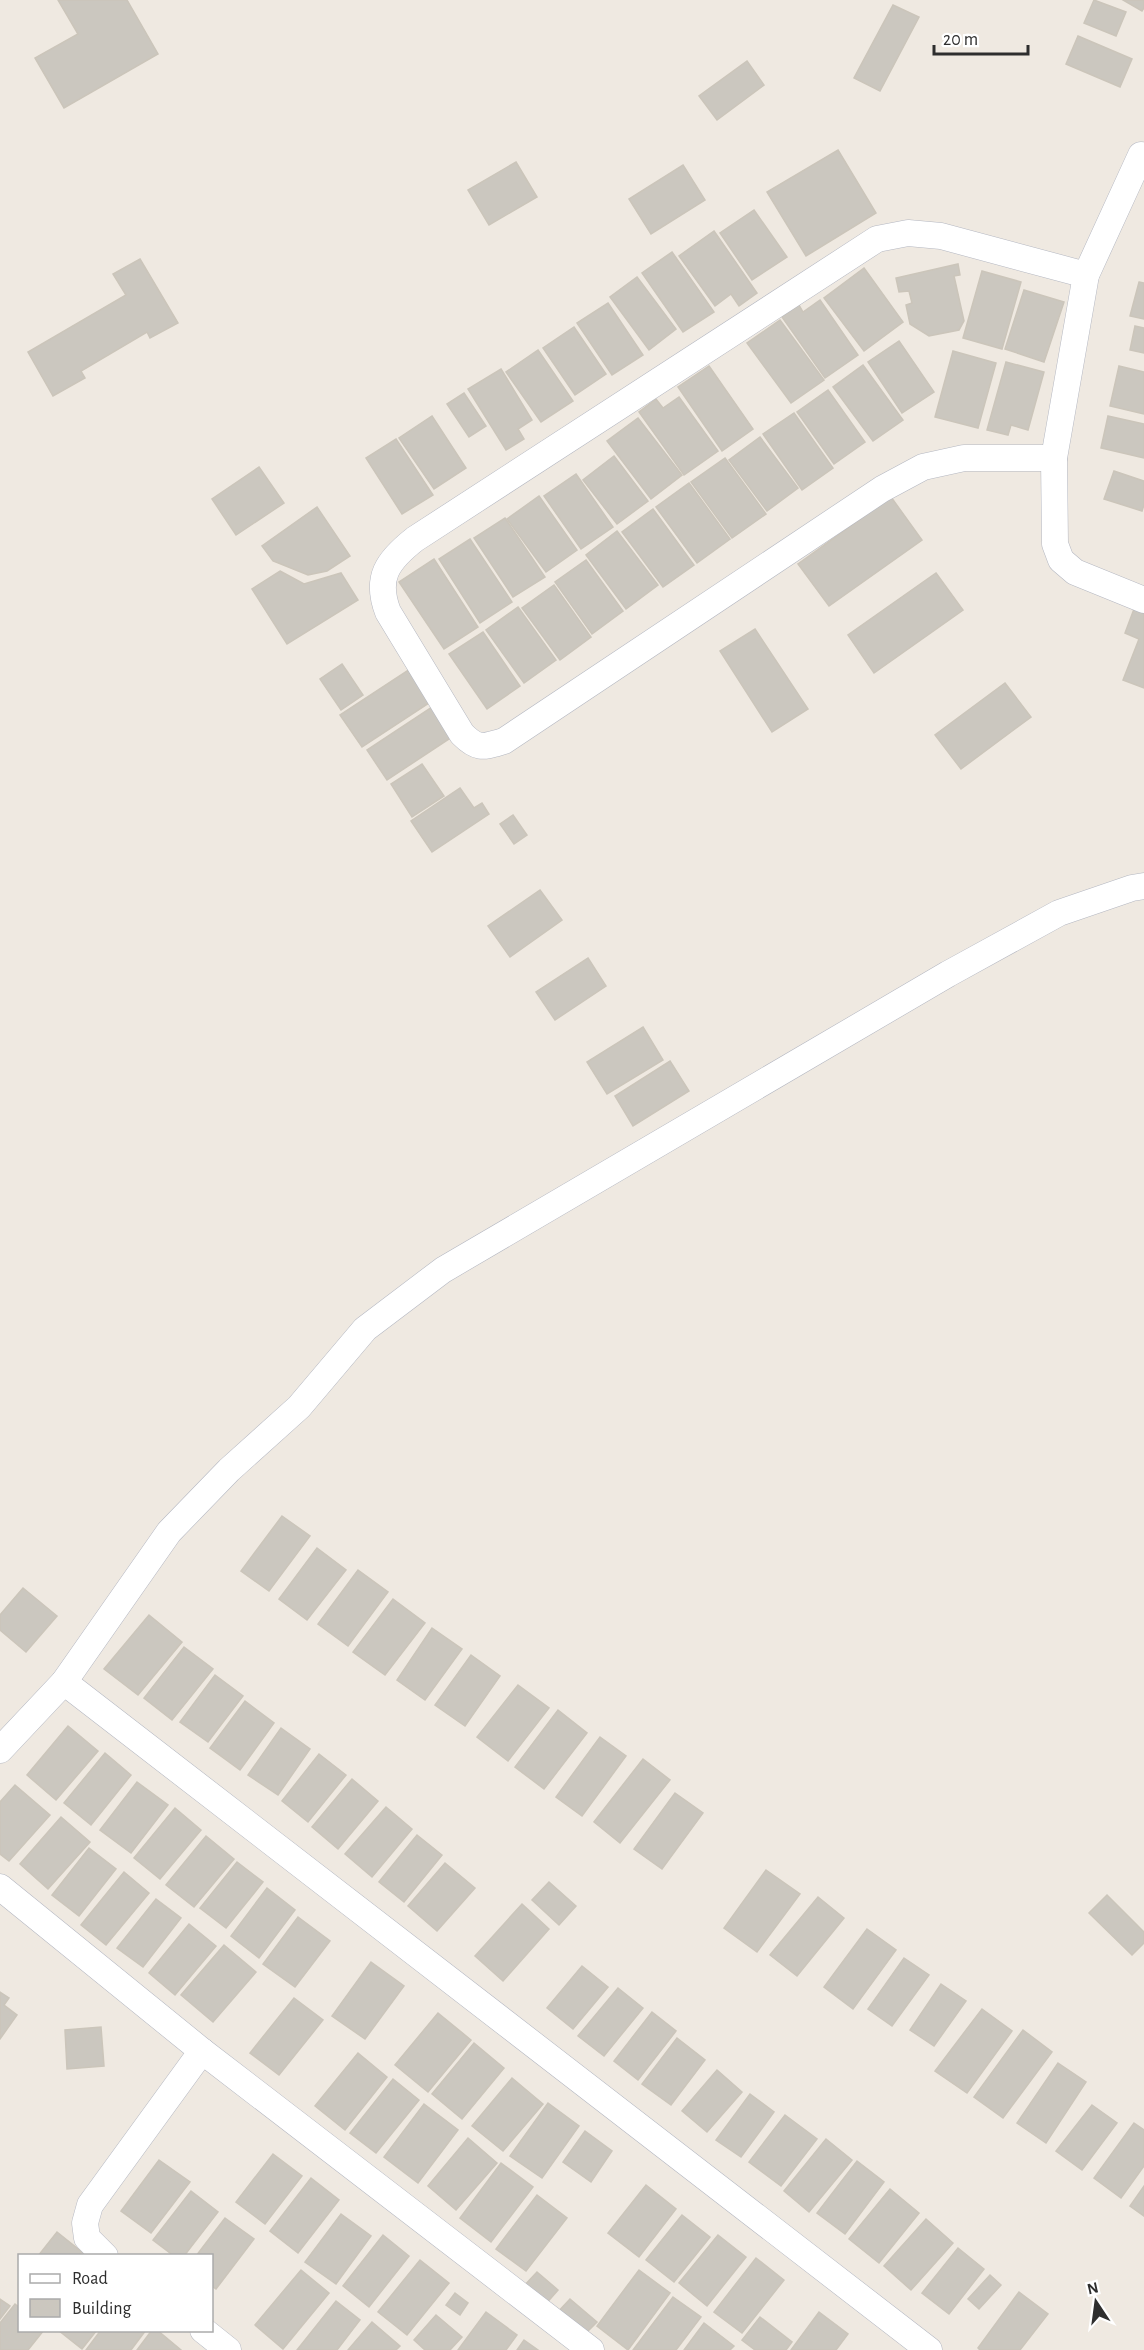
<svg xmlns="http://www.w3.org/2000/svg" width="1144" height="2350" font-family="'Alegreya Sans',sans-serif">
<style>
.building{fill:#cbc7bf;stroke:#cbc5ba;stroke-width:1.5}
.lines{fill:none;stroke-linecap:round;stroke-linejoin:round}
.minor-casing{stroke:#b4b7c1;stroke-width:27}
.minor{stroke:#fff;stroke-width:26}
</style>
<rect width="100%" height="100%" fill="#efe9e1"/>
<g class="building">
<polygon points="58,0 127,0 158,54 64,108 35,58 78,34"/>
<polygon points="1094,0 1126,12 1116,36 1084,23"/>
<polygon points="1123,0 1144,0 1144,8 1142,11"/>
<polygon points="893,5 919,17 880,91 854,78"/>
<polygon points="1078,36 1132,59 1120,87 1066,64"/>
<polygon points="747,61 764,85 717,120 699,96"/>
<polygon points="838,150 876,213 806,256 767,192"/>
<polygon points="516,162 537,197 489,225 468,190"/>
<polygon points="683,165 705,200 651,234 629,199"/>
<polygon points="754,210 787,257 752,280 720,233"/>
<polygon points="714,231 757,293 739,306 731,294 715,306 679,256"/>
<polygon points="672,252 714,312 683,332 642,273"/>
<polygon points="140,259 178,323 150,338 147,332 81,371 85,378 53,396 28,352 126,295 113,274"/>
<polygon points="958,264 960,275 954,276 964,321 959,330 929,336 910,324 906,305 912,303 909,291 899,292 896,278"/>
<polygon points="864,268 903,322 864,351 824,298"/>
<polygon points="982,271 1021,282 1002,349 963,338"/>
<polygon points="637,277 676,329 649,350 610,297"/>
<polygon points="1139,282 1144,283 1144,319 1130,316"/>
<polygon points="1024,290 1064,302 1044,362 1005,349"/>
<polygon points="820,300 858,355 825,378 782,317 799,305 803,312"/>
<polygon points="608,303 643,355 612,375 577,323"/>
<polygon points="780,320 824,380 791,403 747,343"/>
<polygon points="1135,326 1144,328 1144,353 1130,350"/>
<polygon points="574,327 606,374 575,395 543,348"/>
<polygon points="899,341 934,392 902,413 868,362"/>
<polygon points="538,350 573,401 541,422 506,372"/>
<polygon points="953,351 996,363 978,428 935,417"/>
<polygon points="1006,362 1044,372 1028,430 1011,425 1008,435 987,430"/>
<polygon points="863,365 903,420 873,441 833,387"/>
<polygon points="709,366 753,429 722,451 678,387"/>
<polygon points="1119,366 1144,372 1144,414 1110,406"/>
<polygon points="501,369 532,420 518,429 524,439 506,450 468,389"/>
<polygon points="828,390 865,442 834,464 797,412"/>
<polygon points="464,393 486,426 469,437 447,404"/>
<polygon points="679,397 718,451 684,475 639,412 656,399 663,408"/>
<polygon points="794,413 833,468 802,490 763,434"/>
<polygon points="432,416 466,468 434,489 399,438"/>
<polygon points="1108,416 1144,424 1144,458 1101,448"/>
<polygon points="638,418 682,475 651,499 607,441"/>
<polygon points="760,437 798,488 767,511 729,460"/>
<polygon points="396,439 433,495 402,514 366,458"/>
<polygon points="614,456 648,501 617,524 583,480"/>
<polygon points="725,458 766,514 732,538 691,482"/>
<polygon points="259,467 284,503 236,535 212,499"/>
<polygon points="1114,471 1144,481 1144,505 1142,511 1104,499"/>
<polygon points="576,474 613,527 581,549 544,496"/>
<polygon points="689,483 730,539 697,563 656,507"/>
<polygon points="539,496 577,550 546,572 507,519"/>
<polygon points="891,497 922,540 829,606 798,564"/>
<polygon points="317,507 350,556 327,571 308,575 273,561 262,546"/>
<polygon points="653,509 694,565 663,587 622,532"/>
<polygon points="505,518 545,577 513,597 474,538"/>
<polygon points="617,531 658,585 626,609 586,555"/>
<polygon points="470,539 512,602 480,623 439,559"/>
<polygon points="434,559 478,627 444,649 399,582"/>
<polygon points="586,560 623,611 592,634 555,582"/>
<polygon points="280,571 304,584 341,573 358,600 287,644 252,589"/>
<polygon points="936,573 963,610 874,673 848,635"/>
<polygon points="554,585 591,637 560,660 522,608"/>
<polygon points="518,607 556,660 524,683 486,630"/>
<polygon points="1134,609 1144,613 1144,688 1123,680 1139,639 1125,633"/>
<polygon points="755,629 808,709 772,732 720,651"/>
<polygon points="483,632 520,686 487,709 449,654"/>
<polygon points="342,664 363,695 341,710 320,679"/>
<polygon points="410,669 432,701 362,747 340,715"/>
<polygon points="1005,683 1031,717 961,769 935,735"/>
<polygon points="435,705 455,735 387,780 367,750"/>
<polygon points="422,764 444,796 412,817 391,784"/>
<polygon points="460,788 474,808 482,803 489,814 432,852 411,821"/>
<polygon points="513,815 527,835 514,844 500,824"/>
<polygon points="540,890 562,920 510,957 488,926"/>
<polygon points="588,958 606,986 555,1020 536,992"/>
<polygon points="643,1027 663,1060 607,1094 587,1062"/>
<polygon points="670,1061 689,1091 633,1126 615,1096"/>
<polygon points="282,1516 310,1536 269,1591 241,1571"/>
<polygon points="317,1548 346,1570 307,1620 279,1599"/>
<polygon points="358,1570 388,1592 348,1646 318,1624"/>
<polygon points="23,1588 57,1616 26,1652 0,1630 0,1615"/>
<polygon points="393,1599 425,1623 385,1675 353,1652"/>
<polygon points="149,1615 182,1642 138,1695 104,1669"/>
<polygon points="432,1628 462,1649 425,1700 397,1680"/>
<polygon points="184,1647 213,1669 172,1720 144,1698"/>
<polygon points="471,1655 500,1676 465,1726 435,1705"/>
<polygon points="215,1675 243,1696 208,1742 180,1722"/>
<polygon points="518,1685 549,1708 508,1761 477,1737"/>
<polygon points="245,1701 274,1723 240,1770 210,1748"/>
<polygon points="558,1710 587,1733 544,1789 515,1767"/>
<polygon points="68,1726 98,1751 56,1800 27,1775"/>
<polygon points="281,1728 310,1749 278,1795 248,1775"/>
<polygon points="600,1737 626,1756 582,1816 556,1797"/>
<polygon points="105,1753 131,1775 91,1825 64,1803"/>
<polygon points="319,1754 346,1775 308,1822 282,1801"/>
<polygon points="643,1759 670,1780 620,1843 594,1822"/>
<polygon points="352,1779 378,1801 338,1849 312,1827"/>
<polygon points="137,1782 168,1805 131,1853 100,1830"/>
<polygon points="15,1785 50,1815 9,1861 0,1854 0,1802"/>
<polygon points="675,1793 703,1813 662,1869 634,1849"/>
<polygon points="386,1807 412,1829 372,1877 345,1854"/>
<polygon points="175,1808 201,1830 160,1879 134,1858"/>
<polygon points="61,1817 90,1842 48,1889 20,1864"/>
<polygon points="417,1835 442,1855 404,1902 379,1882"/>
<polygon points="206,1836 234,1859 194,1907 166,1885"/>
<polygon points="89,1848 116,1869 79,1916 52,1895"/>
<polygon points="237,1862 263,1882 226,1928 200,1908"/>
<polygon points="445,1863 475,1888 437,1931 408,1906"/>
<polygon points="766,1870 800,1894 757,1952 724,1928"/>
<polygon points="124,1872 149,1893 106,1945 81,1925"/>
<polygon points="549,1882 576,1906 559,1925 532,1900"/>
<polygon points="267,1888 295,1910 259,1958 231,1936"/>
<polygon points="1107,1895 1144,1932 1144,1943 1132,1955 1089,1913"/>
<polygon points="818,1897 844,1918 797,1976 770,1955"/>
<polygon points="156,1899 181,1918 143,1967 117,1948"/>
<polygon points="522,1904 549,1929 503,1981 475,1956"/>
<polygon points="298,1917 330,1941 295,1987 263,1964"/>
<polygon points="189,1924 216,1946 175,1995 149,1973"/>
<polygon points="867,1929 896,1950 853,2009 824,1987"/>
<polygon points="224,1945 256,1972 213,2022 181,1995"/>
<polygon points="904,1958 929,1975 892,2026 868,2009"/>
<polygon points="371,1962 404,1986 365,2039 332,2016"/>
<polygon points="582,1966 608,1987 573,2029 547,2008"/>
<polygon points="941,1984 966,2001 934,2046 910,2030"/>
<polygon points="618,1988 643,2008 604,2056 578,2036"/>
<polygon points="0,1992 9,1998 4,2005 17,2015 0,2039"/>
<polygon points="294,1998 323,2020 279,2075 250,2053"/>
<polygon points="982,2009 1012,2031 967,2093 935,2071"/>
<polygon points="652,2012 676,2031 638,2080 614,2061"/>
<polygon points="438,2013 471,2040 428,2092 395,2065"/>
<polygon points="101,2027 104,2066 67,2069 65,2030"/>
<polygon points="1023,2030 1052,2052 1003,2118 974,2097"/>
<polygon points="677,2038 705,2060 671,2105 642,2084"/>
<polygon points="474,2043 504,2068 462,2119 432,2094"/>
<polygon points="358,2053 387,2077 345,2130 315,2106"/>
<polygon points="1058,2063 1086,2082 1046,2143 1017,2123"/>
<polygon points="717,2070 742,2092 707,2132 682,2111"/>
<polygon points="512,2078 543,2104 503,2151 472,2126"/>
<polygon points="393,2079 419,2100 376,2153 350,2133"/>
<polygon points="750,2094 774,2112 741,2157 716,2140"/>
<polygon points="548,2103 579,2126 542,2178 510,2156"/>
<polygon points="424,2104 458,2130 418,2183 384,2157"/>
<polygon points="1092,2105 1117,2123 1082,2170 1056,2151"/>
<polygon points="785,2115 817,2139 781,2186 749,2162"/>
<polygon points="1134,2123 1144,2130 1144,2166 1121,2198 1094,2178"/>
<polygon points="585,2131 612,2151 591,2182 563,2162"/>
<polygon points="468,2138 497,2163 456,2210 428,2186"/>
<polygon points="826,2139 852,2160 809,2212 784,2191"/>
<polygon points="273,2154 302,2176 265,2224 236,2202"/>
<polygon points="159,2160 190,2182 151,2233 121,2211"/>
<polygon points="857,2161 884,2182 845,2234 817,2213"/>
<polygon points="501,2163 533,2187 491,2242 460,2218"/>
<polygon points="311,2178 339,2200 298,2253 270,2231"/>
<polygon points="646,2185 676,2209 639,2257 608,2233"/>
<polygon points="1144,2186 1144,2216 1130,2206"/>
<polygon points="890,2189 919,2213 879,2263 849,2239"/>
<polygon points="191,2191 218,2212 184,2256 174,2256 153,2240"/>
<polygon points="537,2195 567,2218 526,2271 496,2249"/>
<polygon points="341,2214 371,2236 336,2284 305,2262"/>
<polygon points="682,2215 710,2237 674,2282 646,2260"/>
<polygon points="225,2218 254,2239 216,2289 212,2286 212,2256 196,2256"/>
<polygon points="926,2219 953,2243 911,2290 884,2266"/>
<polygon points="57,2232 87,2256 38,2256"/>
<polygon points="383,2235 409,2256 369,2307 343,2286"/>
<polygon points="718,2235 746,2257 707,2306 679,2283"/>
<polygon points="958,2248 984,2269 949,2314 922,2293"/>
<polygon points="756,2258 784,2280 742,2333 714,2312"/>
<polygon points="420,2260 449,2283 407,2335 378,2312"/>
<polygon points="301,2270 329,2293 283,2349 255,2325"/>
<polygon points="639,2270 670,2293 628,2350 597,2326"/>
<polygon points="537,2272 558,2290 544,2306 522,2288"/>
<polygon points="990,2275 1001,2285 979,2309 968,2299"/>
<polygon points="1019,2292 1048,2314 1020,2350 980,2350 978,2348"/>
<polygon points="455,2293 468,2303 460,2315 446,2305"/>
<polygon points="673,2297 701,2317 676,2350 633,2350"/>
<polygon points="0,2299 10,2306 0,2319"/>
<polygon points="570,2299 597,2322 582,2337 556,2314"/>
<polygon points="336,2301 360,2320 337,2350 297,2350"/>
<polygon points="15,2304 20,2308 20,2330 44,2330 28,2350 0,2350 0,2323"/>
<polygon points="486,2312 517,2335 506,2350 458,2350"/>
<polygon points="819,2312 848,2334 836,2350 791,2350"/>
<polygon points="436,2315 462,2337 450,2350 425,2350 414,2340"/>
<polygon points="760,2317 792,2342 786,2350 755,2350 742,2340"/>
<polygon points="372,2322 400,2346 396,2350 348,2350"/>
<polygon points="704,2323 734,2346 730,2350 684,2350"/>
<polygon points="58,2330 97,2330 82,2349"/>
<polygon points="101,2330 146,2330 131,2350 86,2350"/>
<polygon points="152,2330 157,2330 181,2350 137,2350"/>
<polygon points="524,2340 538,2350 517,2350"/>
</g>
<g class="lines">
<g class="minor-casing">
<g id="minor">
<polyline points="1141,155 1086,275 1054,458 1055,544 1061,560 1075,572 1144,600"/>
<path d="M1054,458H964L923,467L882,489L504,741C483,747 478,750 462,734L388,612C375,578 387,561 415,539L877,239L908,233L941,236L1086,275"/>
<polyline points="64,1682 929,2350"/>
<polyline points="0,1750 64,1682 169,1532 229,1470 299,1407 365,1329 443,1270 948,974 1059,913 1132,888 1144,886"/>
<polyline points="0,1887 202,2051 591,2350"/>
<polyline points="105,2256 87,2238 85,2223 90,2205 202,2051"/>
<polyline points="203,2330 228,2350"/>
</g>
</g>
<use href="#minor" class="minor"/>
</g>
<rect x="18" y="2254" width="195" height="78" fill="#ffffff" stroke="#ababab" stroke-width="1.5"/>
<rect x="30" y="2274" width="30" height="9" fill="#ffffff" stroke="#ababab" stroke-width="1.5"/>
<text x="72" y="2284" font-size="18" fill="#2e2e2e">Road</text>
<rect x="30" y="2299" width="30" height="18" fill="#cbc7bf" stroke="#ababab" stroke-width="1.5"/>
<text x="72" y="2314" font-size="18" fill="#2e2e2e">Building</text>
<g transform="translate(1096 2302) rotate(347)" stroke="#ffffff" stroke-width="4.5" paint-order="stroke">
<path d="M0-4.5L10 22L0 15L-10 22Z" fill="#2e2e2e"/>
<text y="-9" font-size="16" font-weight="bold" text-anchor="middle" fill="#2e2e2e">N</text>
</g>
<path d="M934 45v9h94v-9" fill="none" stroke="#2e2e2e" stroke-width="3"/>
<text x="943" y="45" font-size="18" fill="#2e2e2e" stroke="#ffffff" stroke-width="4.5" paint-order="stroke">20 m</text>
</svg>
